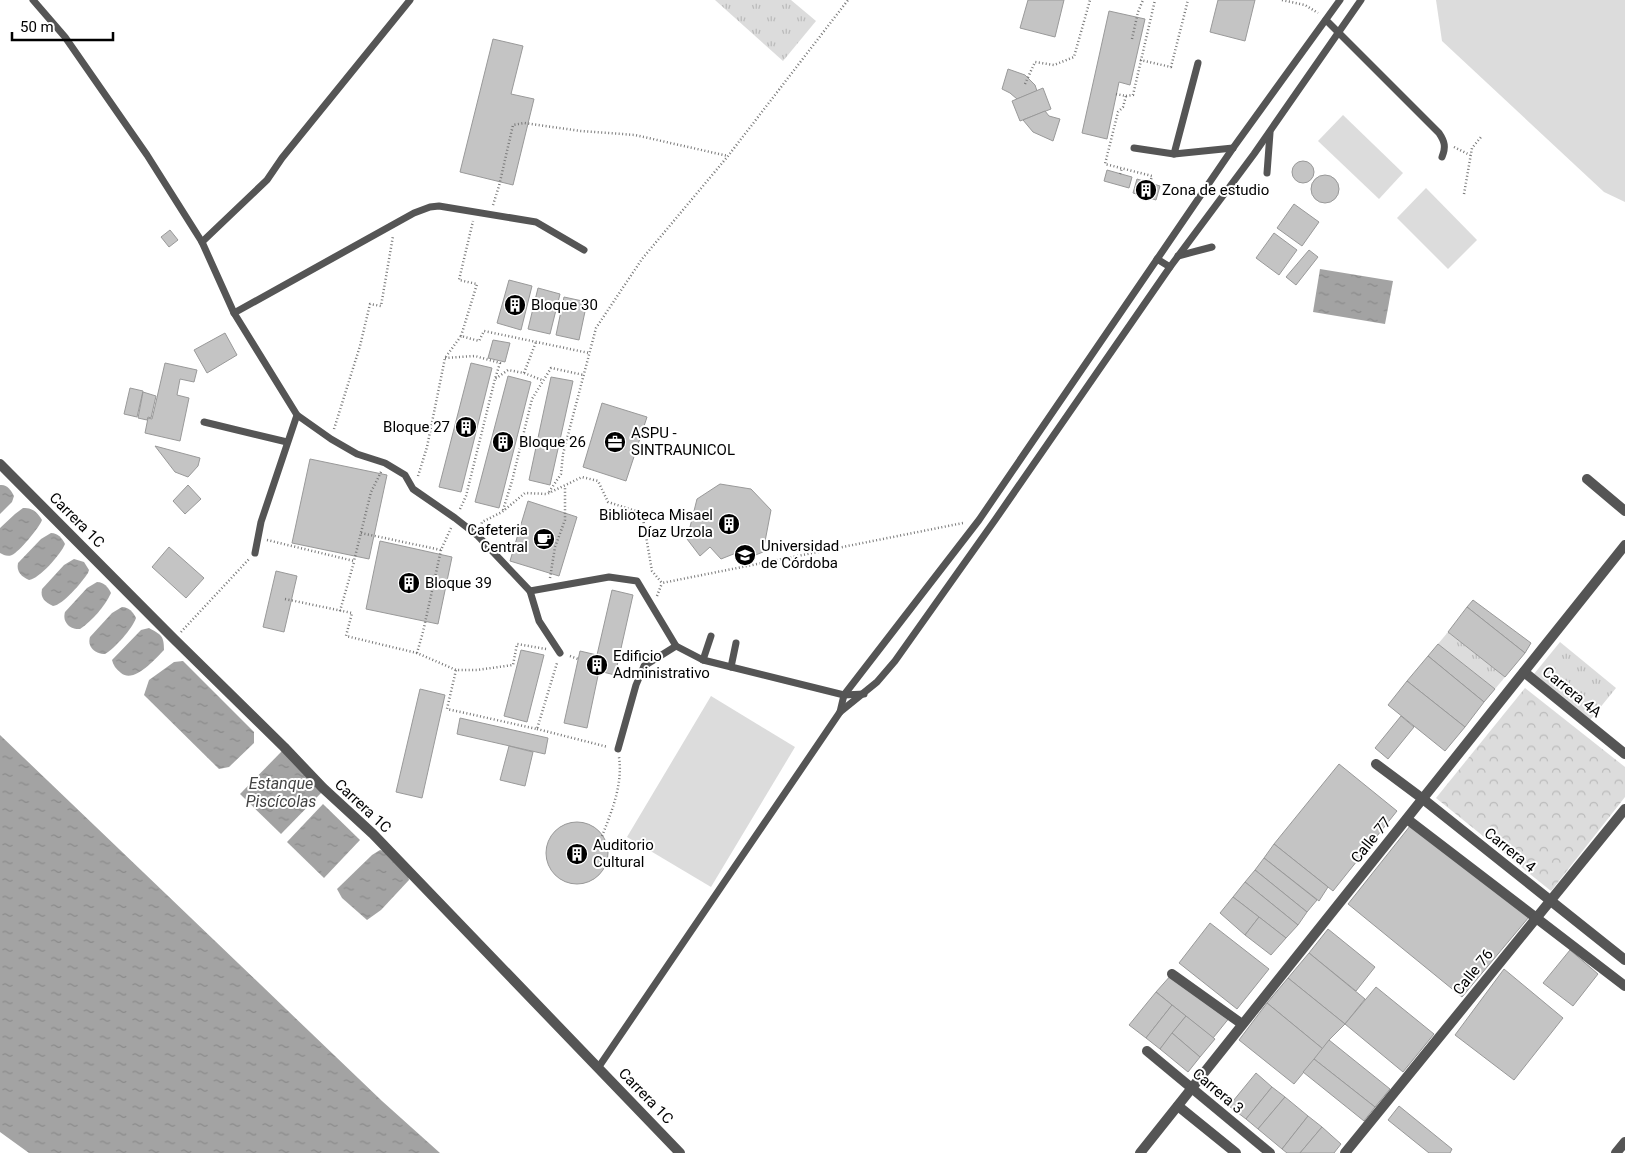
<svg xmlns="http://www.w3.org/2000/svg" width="1625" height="1153" font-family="Roboto,sans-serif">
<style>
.grass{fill:url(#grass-tufts)}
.park{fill:url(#park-crowns)}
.garden{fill:#dcdcdc}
.water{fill:url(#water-ripples)}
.building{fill:#c4c4c4;stroke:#999}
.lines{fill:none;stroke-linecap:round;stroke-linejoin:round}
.path{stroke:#777;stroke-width:2.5;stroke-dasharray:1 2.5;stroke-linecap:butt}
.service{stroke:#555;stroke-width:7}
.minor{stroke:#555;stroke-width:10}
.labels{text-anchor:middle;stroke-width:4;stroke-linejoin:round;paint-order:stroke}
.poi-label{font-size:15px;fill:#000;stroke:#fff;text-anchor:start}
.street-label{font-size:15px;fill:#000;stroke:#fff}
.water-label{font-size:16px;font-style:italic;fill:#444;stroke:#fff}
</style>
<defs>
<pattern id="grass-tufts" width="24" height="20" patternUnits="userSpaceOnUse" patternTransform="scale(1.25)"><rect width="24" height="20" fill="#dcdcdc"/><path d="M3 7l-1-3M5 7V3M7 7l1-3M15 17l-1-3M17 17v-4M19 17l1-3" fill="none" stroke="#bbb"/></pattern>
<pattern id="park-crowns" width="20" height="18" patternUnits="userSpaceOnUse" patternTransform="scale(1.25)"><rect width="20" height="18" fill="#dcdcdc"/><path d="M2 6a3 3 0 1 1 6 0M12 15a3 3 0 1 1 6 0" fill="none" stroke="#bbb"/></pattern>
<pattern id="water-ripples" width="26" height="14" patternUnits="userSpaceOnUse" patternTransform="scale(1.25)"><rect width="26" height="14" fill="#a3a3a3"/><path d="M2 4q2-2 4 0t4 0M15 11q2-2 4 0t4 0" fill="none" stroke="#8b8b8b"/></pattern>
</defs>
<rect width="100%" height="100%" fill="#fff"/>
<g class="grass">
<polygon points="715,0 791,0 816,21 783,61"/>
<polygon points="1448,632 1505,677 1495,689 1438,644"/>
<polygon points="1560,642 1616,688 1590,720 1534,674"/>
</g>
<polygon class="park" points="1525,688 1625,767 1625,797 1551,891 1436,798"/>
<g class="garden">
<polygon points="1436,0 1625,0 1625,202 1604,192 1442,41"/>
<polygon points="1343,115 1403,173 1379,199 1318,141"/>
<polygon points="1426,188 1477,240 1448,269 1397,218"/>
<polygon points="711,696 795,747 711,887 627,837"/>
</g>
<g class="water">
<polygon points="1320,269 1393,281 1385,324 1313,312"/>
<path d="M0,485C7,484 11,490 14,496L12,502L0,514Z"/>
<path d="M23,508C32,507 38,513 42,520C39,528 19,552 12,555C7,557 4,555 0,553V528L15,514Z"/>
<path d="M51,533C58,533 62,538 65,544C61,554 39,579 29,580C22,577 16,572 18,563L41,539Z"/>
<path d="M74,559L84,562L89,570L88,573C82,582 63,605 53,606C45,602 40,598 42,589L64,565Z"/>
<path d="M97,582C104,582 108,587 111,593C105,606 92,621 80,629C70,630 62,622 65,612L87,588Z"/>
<path d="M122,607C129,607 133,612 136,618C132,629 115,648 105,654C95,654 87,647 90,637L112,613Z"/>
<path d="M149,628C161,635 164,635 164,650C155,659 134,684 121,673C116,669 113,665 112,660L141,630Z"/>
<polygon points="183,661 254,732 254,743 229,767 219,769 144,695 149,680 174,662"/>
<polygon points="0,735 382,1101 440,1153 29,1153 0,1132"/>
<polygon points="282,751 322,792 281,834 240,794"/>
<polygon points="323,804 360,840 324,878 287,842"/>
<polygon points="380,850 384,851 408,876 409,880 381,910 367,920 342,898 337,889 372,855"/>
</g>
<g class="building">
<polygon points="1028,0 1064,0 1055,37 1020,28"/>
<polygon points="1218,0 1255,0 1245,41 1210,32"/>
<polygon points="1109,11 1145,19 1130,85 1119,82 1107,139 1082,133"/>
<polygon points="493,39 523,46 511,94 534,99 513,185 460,172"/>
<polygon points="1008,69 1025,75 1035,85 1037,91 1017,99 1010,93 1002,89"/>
<polygon points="1043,88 1051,109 1020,121 1012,101"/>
<polygon points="1045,111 1049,116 1060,119 1053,141 1033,132 1023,120"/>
<circle cx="1303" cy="172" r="11"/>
<polygon points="1107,170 1132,177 1129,188 1104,181"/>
<circle cx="1325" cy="189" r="14"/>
<polygon points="1137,179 1160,186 1156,200 1133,193"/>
<polygon points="1294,204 1319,222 1302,246 1277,228"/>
<polygon points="170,230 178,240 169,247 161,237"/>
<polygon points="1274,233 1297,250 1279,275 1256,258"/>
<polygon points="1309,250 1318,257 1296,285 1286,277"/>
<polygon points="509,280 532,286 521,330 497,323"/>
<polygon points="538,288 560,294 550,334 528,329"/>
<polygon points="564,297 587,302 579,340 556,335"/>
<polygon points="225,333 237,355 207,373 194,350"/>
<polygon points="493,340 510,343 505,362 488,358"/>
<polygon points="165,363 197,370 194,382 180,379 177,395 189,398 180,441 145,433 148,418 152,419"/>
<polygon points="471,363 492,368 461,492 439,487"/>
<polygon points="508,376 531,382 499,508 475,502"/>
<polygon points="551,377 573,381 550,485 529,480"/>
<polygon points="130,388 143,391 137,417 124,414"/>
<polygon points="143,392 156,396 151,418 148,417 147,420 138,418"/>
<polygon points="602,403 647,417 626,481 583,467"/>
<polygon points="155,446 200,458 198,466 188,477 175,472"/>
<polygon points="310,459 387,475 369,559 292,543"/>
<polygon points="720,484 751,489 771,510 763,552 738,562 736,553 721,559 710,547 700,556 687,539 697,499"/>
<polygon points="188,485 201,499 185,514 173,501"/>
<polygon points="528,501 577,517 559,576 510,561"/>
<polygon points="380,541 452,557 438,624 366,609"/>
<polygon points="169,547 204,578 186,598 152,567"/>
<polygon points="276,571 297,576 284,632 263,627"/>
<polygon points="612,590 633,595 615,675 599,671 587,728 564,723 580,651 597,655"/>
<polygon points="1473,600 1531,643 1525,653 1467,607"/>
<polygon points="1467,607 1525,653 1505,677 1448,632"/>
<polygon points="1438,644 1495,689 1484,702 1428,656"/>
<polygon points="521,650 544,655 527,722 504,716"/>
<polygon points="1428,656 1484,702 1465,727 1407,681"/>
<polygon points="1407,681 1465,727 1445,751 1388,705"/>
<polygon points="420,689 445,695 422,798 396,792"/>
<polygon points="1401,716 1414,727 1388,759 1375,748"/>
<polygon points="460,718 548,738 545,754 457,734"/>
<polygon points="509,746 533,752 525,786 500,780"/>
<polygon points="1339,764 1397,811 1333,891 1274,844"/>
<circle cx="577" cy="853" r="31"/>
<polygon points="1410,826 1529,917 1462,997 1348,904"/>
<polygon points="1274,844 1328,887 1319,901 1264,858"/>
<polygon points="1264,858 1317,900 1307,912 1255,870"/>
<polygon points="1255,870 1307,912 1298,925 1245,882"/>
<polygon points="1245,882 1298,925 1286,938 1233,897"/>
<polygon points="1233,897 1259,917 1245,935 1220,913"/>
<polygon points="1259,917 1286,938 1271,955 1245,935"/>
<polygon points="1210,923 1269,969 1237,1009 1179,963"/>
<polygon points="1328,929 1375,967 1356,991 1309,953"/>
<polygon points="1570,950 1598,974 1573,1006 1543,983"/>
<polygon points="1309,953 1365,999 1345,1024 1288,978"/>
<polygon points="1504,969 1563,1018 1514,1080 1455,1035"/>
<polygon points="1172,974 1230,1017 1213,1038 1156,992"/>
<polygon points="1288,978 1345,1024 1329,1040 1323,1049 1267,1003"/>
<polygon points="1376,987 1434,1034 1403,1072 1345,1024"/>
<polygon points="1156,992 1172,1005 1146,1038 1129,1025"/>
<polygon points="1267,1003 1323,1049 1294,1084 1239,1040"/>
<polygon points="1172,1005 1186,1016 1160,1049 1146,1038"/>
<polygon points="1186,1016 1215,1039 1200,1057 1172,1033"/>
<polygon points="1172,1033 1200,1057 1188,1072 1160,1049"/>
<polygon points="1329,1040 1390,1089 1375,1107 1314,1059"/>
<polygon points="1314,1059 1375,1107 1364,1121 1303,1072"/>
<polygon points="1256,1073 1272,1087 1246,1119 1229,1106"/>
<polygon points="1272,1087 1285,1097 1258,1129 1246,1119"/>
<polygon points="1285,1097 1308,1116 1282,1149 1258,1129"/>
<polygon points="1399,1106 1452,1149 1450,1153 1429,1153 1388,1120"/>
<polygon points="1308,1116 1322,1127 1300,1153 1287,1153 1282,1149"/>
<polygon points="1322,1127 1341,1144 1334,1153 1300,1153"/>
</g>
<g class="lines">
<g class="path">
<polyline points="1282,0 1305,5 1318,13"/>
<polyline points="1132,39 1138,12 1143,0"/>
<polyline points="1140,60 1171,67 1188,0"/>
<polyline points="1025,84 1035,62 1054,65 1074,57 1090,0"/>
<polyline points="1116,94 1126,96 1123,107 1118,112 1105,164 1152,176 1150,183"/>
<polyline points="1126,96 1133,95 1155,0"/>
<polyline points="1454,147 1470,155"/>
<polyline points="1120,174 1122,168"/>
<polyline points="1464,194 1472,148 1481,137"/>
<polyline points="493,205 499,186 513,125 524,123 581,131 635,135 728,156"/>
<polyline points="461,336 477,284 459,280 473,221"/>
<polyline points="445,358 475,356 500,363 495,379 508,370 524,373 542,380"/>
<polyline points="524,373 536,342"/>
<polyline points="334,429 360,346 370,304 381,306 393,236"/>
<polyline points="418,476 427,447 445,358 461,336 479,341 484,331 589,353"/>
<polyline points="549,492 561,474 563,454 596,328 642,259 728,156 848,0"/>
<polyline points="460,509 466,496 495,379"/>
<polyline points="503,510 512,481 532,399 551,368 584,375"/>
<polyline points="481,527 482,522 502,512 525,493 547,494 582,477 598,481 608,502 642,513 652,571 662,583 963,523"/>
<polyline points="361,533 441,550 451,528"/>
<polyline points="267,540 354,561 371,492 382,470"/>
<polyline points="441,550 423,632 417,653 456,670"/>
<polyline points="550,578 555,547 565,520 565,486"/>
<polyline points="657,596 662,583"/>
<polyline points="285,599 352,613 346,636 417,653"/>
<polyline points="340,611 354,562"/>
<polyline points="181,632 249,559"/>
<polyline points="546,649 517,644 513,665 477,670 456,670 447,709 537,729 557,663"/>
<polyline points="570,656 578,659"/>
<polyline points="537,729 608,747"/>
<path d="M602,836C612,811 623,784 619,757"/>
</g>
<g class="service">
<polyline points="33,0 65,37 147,155 202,242 234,313 297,415 331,439 357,454 385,463 405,475 413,489 455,518 478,536 530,591 609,577 637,581 676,646 703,660 844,695 864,694"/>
<path d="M1326,20L1439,133C1445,142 1446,147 1442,157"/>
<polyline points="1134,148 1174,154 1233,148"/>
<polyline points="1174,154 1198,63"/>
<polyline points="1267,173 1270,133"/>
<polyline points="202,242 267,180 282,158 410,0"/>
<polyline points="1178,256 1212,247"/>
<polyline points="1157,259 1170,267"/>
<polyline points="234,313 414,213 430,207 439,206 536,222 584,250"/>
<polyline points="204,422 287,442"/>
<polyline points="255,553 261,522 297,415"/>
<polyline points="530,591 539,621 560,653"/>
<polyline points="703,660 711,636"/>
<polyline points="731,667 736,643"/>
<polyline points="840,712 844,695 979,520 1233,148 1340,0"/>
<polyline points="618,749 636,685 644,666 676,646"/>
<polyline points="598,1068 840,712 877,682 895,661 995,520 1170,267 1254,154 1361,0"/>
</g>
<g class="minor">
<polyline points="0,464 174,639 284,747 323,788 373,834 680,1153"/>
<polyline points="1587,479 1625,511"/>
<polyline points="1524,672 1625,754"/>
<polyline points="1376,764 1423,799 1625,960"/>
<polyline points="1407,819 1625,986"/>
<polyline points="1172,974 1242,1024"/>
<polyline points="1147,1051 1270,1153"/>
<polyline points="1178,1106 1236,1153"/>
<polyline points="1140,1153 1625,545"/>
<polyline points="1345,1153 1625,809"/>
<polyline points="1616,1153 1625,1142"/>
</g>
</g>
<defs>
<g id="building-disc" transform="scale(1.125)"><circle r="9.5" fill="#000" stroke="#fff"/><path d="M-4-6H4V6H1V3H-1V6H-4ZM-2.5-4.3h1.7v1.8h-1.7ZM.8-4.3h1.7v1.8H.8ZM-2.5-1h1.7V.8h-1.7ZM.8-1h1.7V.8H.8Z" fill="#fff"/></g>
<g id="office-disc" transform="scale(1.125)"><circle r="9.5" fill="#000" stroke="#fff"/><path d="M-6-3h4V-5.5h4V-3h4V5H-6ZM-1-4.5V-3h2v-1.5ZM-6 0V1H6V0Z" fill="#fff"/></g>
<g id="cafe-disc" transform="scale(1.125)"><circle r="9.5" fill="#000" stroke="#fff"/><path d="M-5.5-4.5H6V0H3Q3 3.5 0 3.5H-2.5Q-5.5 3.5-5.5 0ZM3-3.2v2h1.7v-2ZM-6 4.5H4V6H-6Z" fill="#fff"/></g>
<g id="university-disc" transform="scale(1.125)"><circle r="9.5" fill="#000" stroke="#fff"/><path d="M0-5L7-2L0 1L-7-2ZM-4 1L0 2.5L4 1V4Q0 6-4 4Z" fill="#fff"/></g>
</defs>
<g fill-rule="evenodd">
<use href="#building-disc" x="1146" y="190"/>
<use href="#building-disc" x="515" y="305"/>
<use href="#building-disc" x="466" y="427"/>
<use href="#building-disc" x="503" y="442"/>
<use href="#office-disc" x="615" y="442"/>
<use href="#building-disc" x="729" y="524"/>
<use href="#cafe-disc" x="544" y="539"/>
<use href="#university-disc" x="745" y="555"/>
<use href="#building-disc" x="409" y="583"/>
<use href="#building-disc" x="597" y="665"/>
<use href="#building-disc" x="577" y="854"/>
</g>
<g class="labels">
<g class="poi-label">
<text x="1162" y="195">Zona de estudio</text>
<text x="531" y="310">Bloque 30</text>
<text x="450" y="432" text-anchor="end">Bloque 27</text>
<text x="631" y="438">ASPU -<tspan x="631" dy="17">SINTRAUNICOL</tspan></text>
<text x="519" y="447">Bloque 26</text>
<text x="713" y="520" text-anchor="end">Biblioteca Misael<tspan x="713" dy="17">Díaz Urzola</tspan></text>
<text x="528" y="535" text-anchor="end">Cafeteria<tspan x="528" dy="17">Central</tspan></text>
<text x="761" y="551">Universidad<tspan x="761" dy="17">de Córdoba</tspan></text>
<text x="425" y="588">Bloque 39</text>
<text x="613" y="661">Edificio<tspan x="613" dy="17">Administrativo</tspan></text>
<text x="593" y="850">Auditorio<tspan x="593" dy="17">Cultural</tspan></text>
</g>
<g class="street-label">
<text transform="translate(77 520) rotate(45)" y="5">Carrera 1C</text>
<text transform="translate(1572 692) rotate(39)" y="5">Carrera 4A</text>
<text transform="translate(363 806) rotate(43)" y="5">Carrera 1C</text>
<text transform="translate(1371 840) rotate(-51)" y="5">Calle 77</text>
<text transform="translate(1510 850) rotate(39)" y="5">Carrera 4</text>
<text transform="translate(1473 972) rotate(-51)" y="5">Calle 76</text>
<text transform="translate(1218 1091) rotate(40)" y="5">Carrera 3</text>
<text transform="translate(646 1096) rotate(46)" y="5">Carrera 1C</text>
</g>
<g class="water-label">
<text x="281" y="789">Estanque<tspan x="281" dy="18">Piscícolas</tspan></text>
</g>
</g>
<path d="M12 32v8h101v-8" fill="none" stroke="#000000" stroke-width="2.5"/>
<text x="20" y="32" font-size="15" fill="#000000" stroke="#ffffff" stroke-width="4" paint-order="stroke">50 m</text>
</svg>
